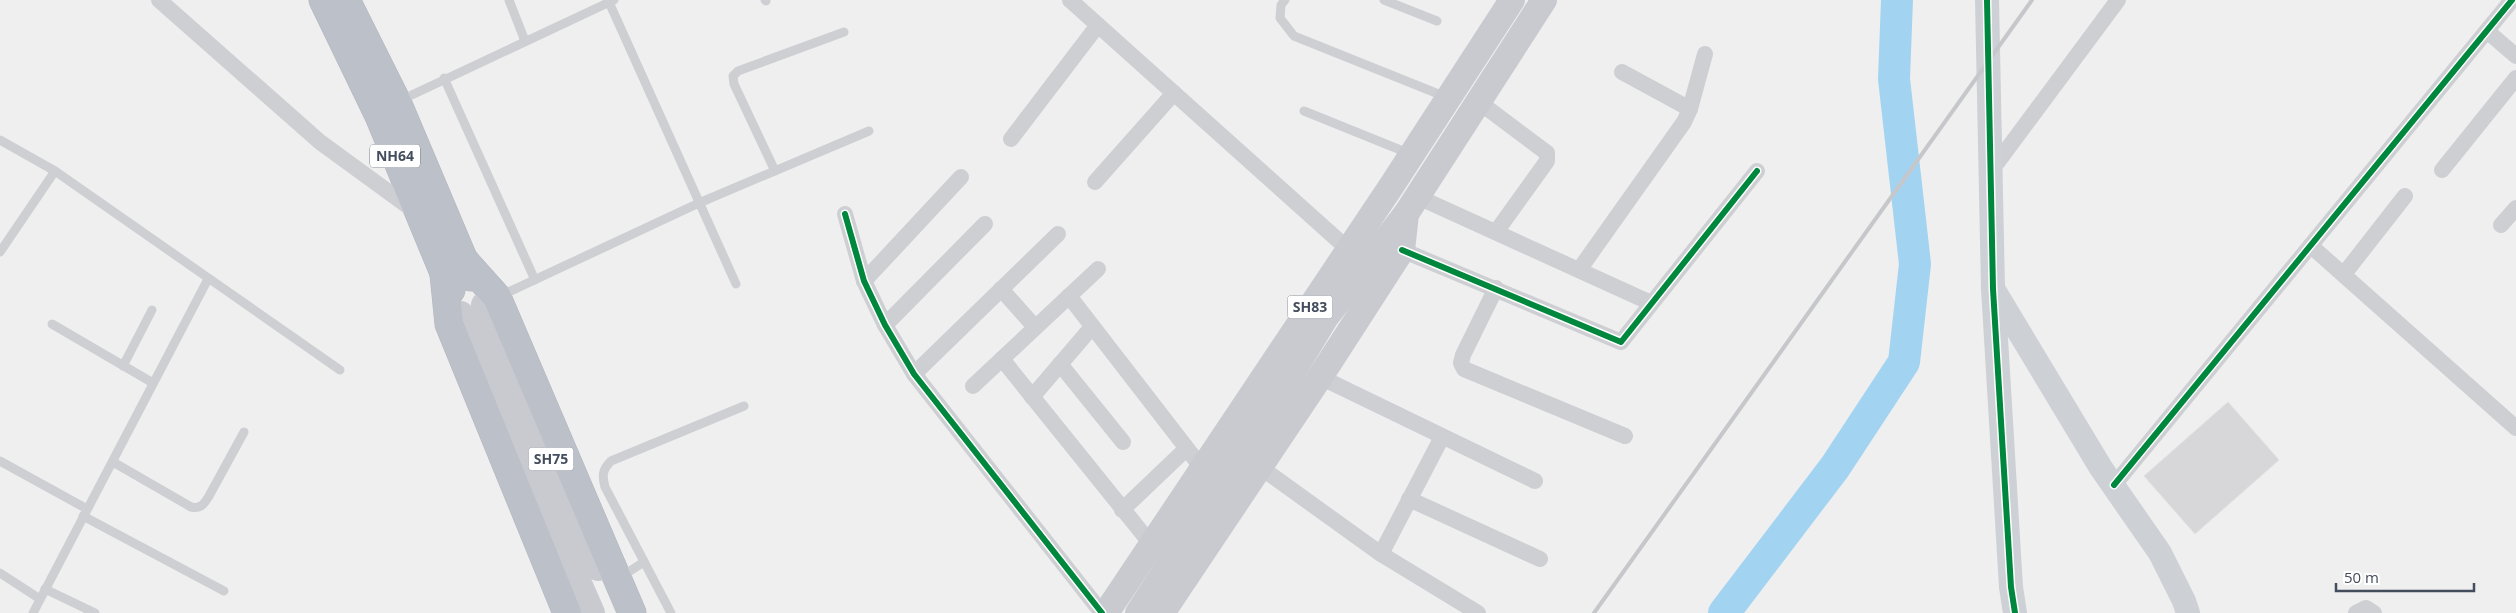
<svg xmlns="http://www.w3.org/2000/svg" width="2516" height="613" font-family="'Open Sans',sans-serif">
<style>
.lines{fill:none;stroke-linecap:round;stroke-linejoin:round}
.river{stroke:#a2d4f2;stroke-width:32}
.building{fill:#d7d7d9;stroke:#e1e0e2}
.highway-casing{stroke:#b3b6c0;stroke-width:29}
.lane{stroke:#cdcfd3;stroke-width:9}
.street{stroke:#cdcfd3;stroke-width:16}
.secondary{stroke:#cdd0d5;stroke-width:24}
.primary{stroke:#c8cad0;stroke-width:26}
.highway{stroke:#bcc0c8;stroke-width:28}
.rail{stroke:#c6c7ca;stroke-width:4}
.cycleway-casing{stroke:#fff;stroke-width:9}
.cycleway{stroke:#00873e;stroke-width:6}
.labels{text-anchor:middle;stroke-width:4;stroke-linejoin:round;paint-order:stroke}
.shield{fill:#fff;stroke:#7c828e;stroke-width:1}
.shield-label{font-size:14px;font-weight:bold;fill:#444d5d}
</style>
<rect width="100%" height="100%" fill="#f0efef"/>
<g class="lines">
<polyline class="river" points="1724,613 1835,467 1904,362 1915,264 1894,79 1897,0"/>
</g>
<polygon class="building" points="2228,402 2279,460 2195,534 2144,476"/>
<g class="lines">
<g class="highway-casing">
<g id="highway">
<polyline points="323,0 379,116 451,290"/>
<polyline points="346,0 397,102 471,277"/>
<polyline points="464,260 497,297 632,613"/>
<polyline points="444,274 449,324 567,613"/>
</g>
</g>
<g class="lane">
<polyline points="509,0 525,41"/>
<polyline points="608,0 736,284"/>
<polyline points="765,0 766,1"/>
<polyline points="1285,0 1281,5 1280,18 1294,36 1446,97"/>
<polyline points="1384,0 1437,21"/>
<polyline points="444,78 535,280"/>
<polyline points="399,101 614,0"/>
<polyline points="1304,111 1408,153"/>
<polyline points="0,140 55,171 340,370"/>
<polyline points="775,171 734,84 733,76 738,71 844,32"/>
<polyline points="0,252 55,171"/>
<polyline points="500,296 699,203 869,131"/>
<polyline points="52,324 153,383"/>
<polyline points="123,366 152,310"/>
<polyline points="0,461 87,509"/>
<path d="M113,462L191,507C201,509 204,504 209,496L244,432"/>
<polyline points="83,516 224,591"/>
<polyline points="0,573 40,599"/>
<polyline points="619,578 644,562"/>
<polyline points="45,589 95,613"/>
<polyline points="33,613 208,279"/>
<path d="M671,613L605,487C602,476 602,470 611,461L744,406"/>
</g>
<g class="street">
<polyline points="159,0 320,142 416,212"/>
<polyline points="1070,0 1349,250"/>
<polyline points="2487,31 2516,56"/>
<polyline points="1622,72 1690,109"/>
<polyline points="1479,102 1547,153 1547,161 1496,232"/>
<polyline points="1011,139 1098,25"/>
<polyline points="2442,170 2516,78"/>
<polyline points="1991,171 2118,0"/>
<polyline points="1095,182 1174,93"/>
<polyline points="1418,197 1651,303"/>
<polyline points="845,214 864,281 885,325 914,374 1102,613"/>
<polyline points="2501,225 2516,208"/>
<polyline points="2311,246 2516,428"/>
<polyline points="1402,250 1621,342 1757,171"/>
<polyline points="1579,270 1684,122 1690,109 1705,54"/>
<polyline points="2344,274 2405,196"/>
<polyline points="864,281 961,177"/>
<polyline points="1496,288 1463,355 1461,363 1464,369 1625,436"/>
<polyline points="1001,289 1035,327"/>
<polyline points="1069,296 1202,468"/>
<polyline points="885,325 985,224"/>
<polyline points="1002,359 1151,544"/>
<polyline points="1060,364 1123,442"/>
<polyline points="914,374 1058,234"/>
<polyline points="1320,377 1535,481"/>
<polyline points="973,386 1098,269"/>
<polyline points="1032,397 1092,327"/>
<polyline points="1260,467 1381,554 1478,613"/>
<polyline points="2114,485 2512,0"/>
<polyline points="1409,499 1540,559"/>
<polyline points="1122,510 1186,449"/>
<polyline points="1381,554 1442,437"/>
<polyline points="2356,613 2366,608 2374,613"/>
</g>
<g class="secondary">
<polyline points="1987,0 1993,289 2011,587 2015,613"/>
<polyline points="1995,292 2101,468 2160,553 2184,601 2188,613"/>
</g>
<g class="primary">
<polyline points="484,305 598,568"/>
<polyline points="461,314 592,613"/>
<polyline points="1106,613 1392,185 1512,0"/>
<polyline points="1138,613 1280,393 1326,317 1406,214"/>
<polyline points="1162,613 1320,377 1402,250 1406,214 1544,0"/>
</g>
<use href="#highway" class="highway"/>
<polyline class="rail" points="1594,613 2032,0"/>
<g class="cycleway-casing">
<g id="cycleway">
<polyline points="1987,0 1993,289 2011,587 2015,613"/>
<polyline points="845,214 864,281 885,325 914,374 1102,613"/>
<polyline points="1402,250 1621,342 1757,171"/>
<polyline points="2114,485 2512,0"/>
</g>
</g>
<use href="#cycleway" class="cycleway"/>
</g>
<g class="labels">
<g class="shield">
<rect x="370" y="144.5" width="50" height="23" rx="4"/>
<rect x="1287.5" y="295.5" width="45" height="23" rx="4"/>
<rect x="528.5" y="447.5" width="45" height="23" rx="4"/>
</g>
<g class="shield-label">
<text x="395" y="161">NH64</text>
<text x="1310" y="312">SH83</text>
<text x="551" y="464">SH75</text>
</g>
</g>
<path d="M2336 583v8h138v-8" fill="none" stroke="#444d5d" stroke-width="2.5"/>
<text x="2344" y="583" font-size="15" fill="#444d5d" stroke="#ffffff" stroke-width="4" paint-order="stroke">50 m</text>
</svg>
